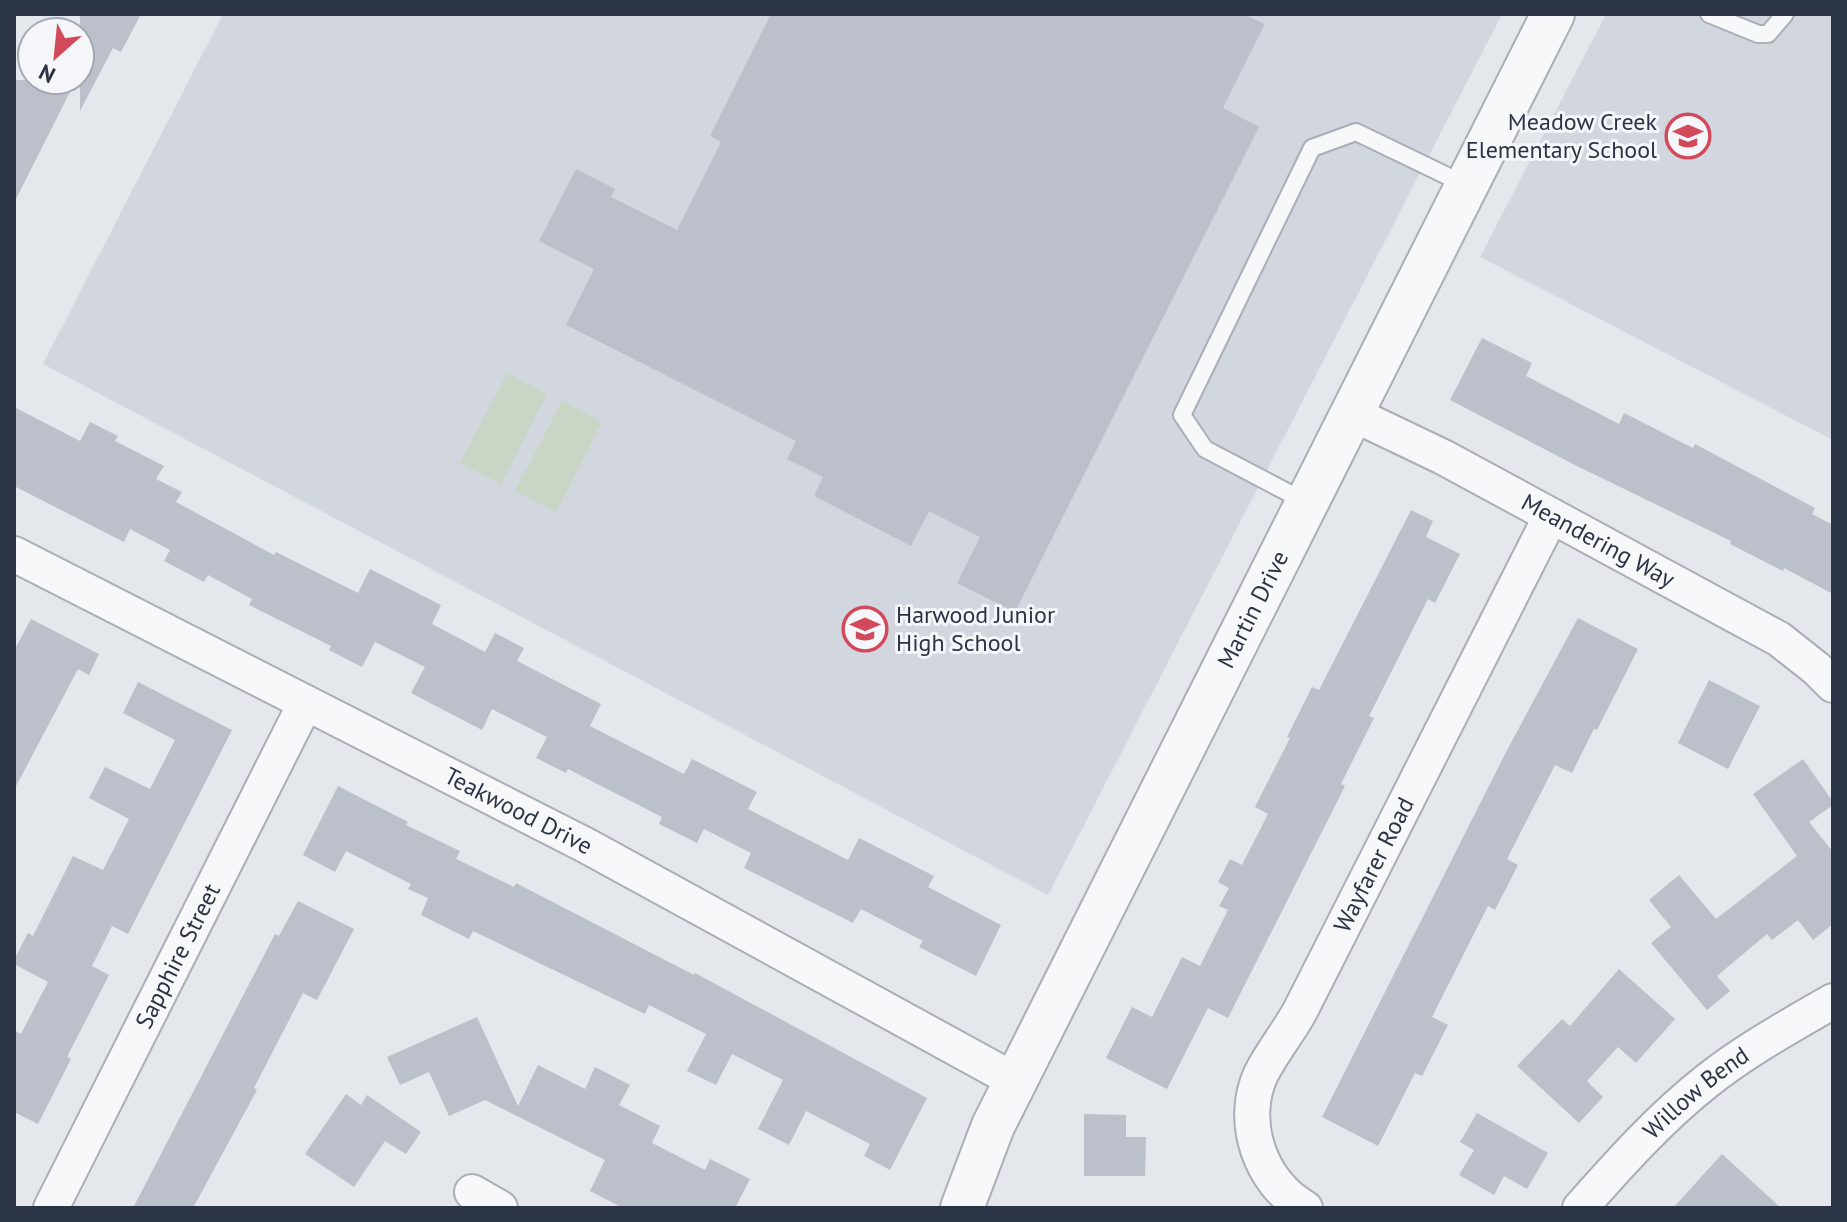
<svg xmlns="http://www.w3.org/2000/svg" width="1847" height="1222" font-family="'PT Sans',sans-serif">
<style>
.built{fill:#d2d6de}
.green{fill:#c9d6c5}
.building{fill:#bbc0ca}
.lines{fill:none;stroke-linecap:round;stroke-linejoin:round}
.service-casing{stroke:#a9aeb7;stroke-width:20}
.minor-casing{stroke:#a9aeb7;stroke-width:38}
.tertiary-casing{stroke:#a9aeb7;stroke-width:46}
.service{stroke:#f7f8fa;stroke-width:16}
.minor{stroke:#f7f8fa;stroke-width:34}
.tertiary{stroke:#f7f8fa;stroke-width:42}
.labels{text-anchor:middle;stroke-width:6;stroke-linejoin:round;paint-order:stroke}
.poi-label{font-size:24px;fill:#2b3445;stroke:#f4f6f9;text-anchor:end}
.street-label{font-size:24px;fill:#2b3445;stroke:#f4f6f9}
</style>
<rect width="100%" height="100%" fill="#e4e7ec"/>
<g class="built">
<polygon points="223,14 1502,14 1048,895 43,364"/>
<polygon points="1606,14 1833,14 1833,440 1480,257"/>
</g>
<g class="green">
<polygon points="507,373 547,394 501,484 460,463"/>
<polygon points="562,401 602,422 556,512 515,491"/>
</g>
<g class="building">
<polygon points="80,14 141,14 121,52 113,48 80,111"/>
<polygon points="771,14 1243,14 1265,24 1223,108 1259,127 1015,612 957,583 980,537 929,511 911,546 814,496 823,477 787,459 796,441 566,325 594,269 539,241 576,169 615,189 611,197 677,230 721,142 710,136"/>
<polygon points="14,80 76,80 14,203"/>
<polygon points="1482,338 1532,363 1526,376 1619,424 1624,413 1693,448 1695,444 1815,508 1812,514 1833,525 1833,594 1784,568 1783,571 1730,544 1731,541 1575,465 1450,400"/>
<polygon points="14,407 80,441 90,422 118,436 115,441 164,466 156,479 182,492 176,502 274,555 276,552 358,593 370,569 441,605 432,624 485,652 495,633 524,648 517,661 601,704 590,726 684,774 692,759 757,792 748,809 848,860 859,838 934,876 928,887 1001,925 976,976 919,947 923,941 861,909 853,923 744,868 751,853 704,829 697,843 659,824 662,817 568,769 566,773 536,758 547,737 492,709 482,730 411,693 425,667 375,642 362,667 329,650 331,646 249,605 252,599 208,575 204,582 164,561 170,550 130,529 124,542 14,486"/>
<polygon points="1411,510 1433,521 1426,537 1460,554 1435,603 1428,599 1369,716 1374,718 1341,784 1345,786 1228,1018 1208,1008 1167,1089 1106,1058 1132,1007 1152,1017 1182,957 1200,966 1228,910 1219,906 1229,888 1218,882 1230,859 1242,865 1268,814 1255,807 1290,738 1287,737 1312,687 1319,690"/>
<polygon points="1578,618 1638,649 1597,730 1594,729 1572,773 1555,765 1507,859 1518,865 1495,910 1488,906 1432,1017 1448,1025 1422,1076 1415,1073 1378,1146 1322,1117 1505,754"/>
<polygon points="31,619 99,654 89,675 78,669 14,790 14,651"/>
<polygon points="1709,680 1760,706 1728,769 1678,743"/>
<polygon points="138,682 232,730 128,934 112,926 92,966 109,975 67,1057 71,1059 38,1124 14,1112 14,1030 21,1034 48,982 14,964 14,960 28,933 33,936 73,856 103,870 129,819 89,798 105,767 150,789 175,740 123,713"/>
<polygon points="1803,759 1833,802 1833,805 1809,822 1833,852 1833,924 1813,940 1798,920 1772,940 1767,934 1717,976 1730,991 1707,1010 1651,943 1671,927 1649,900 1679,875 1716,919 1797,856 1753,794"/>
<polygon points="338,786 408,822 406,825 460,851 456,859 514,887 516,883 694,975 695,973 927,1098 890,1170 864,1156 870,1144 806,1111 789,1145 758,1129 783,1080 732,1054 716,1085 687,1071 706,1034 649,1005 645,1014 473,931 469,939 421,915 428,898 408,889 411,884 346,851 335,872 303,855"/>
<polygon points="298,901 354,929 317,1000 303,993 254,1088 257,1090 193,1208 133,1208 275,934 279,936"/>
<polygon points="1619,969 1675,1019 1636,1063 1618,1047 1587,1081 1603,1097 1579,1123 1517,1066 1562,1019 1570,1026"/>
<polygon points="477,1017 518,1106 538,1065 585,1089 595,1067 630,1085 619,1105 660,1126 652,1143 705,1170 710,1159 750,1179 735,1208 623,1208 590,1191 605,1160 485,1100 449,1116 429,1072 400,1085 387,1057"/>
<polygon points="346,1094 361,1105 367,1095 421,1132 406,1154 385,1141 354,1187 305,1154"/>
<polygon points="1477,1113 1548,1153 1527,1189 1504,1176 1494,1195 1459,1175 1474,1150 1460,1142"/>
<polygon points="1084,1114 1126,1115 1126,1137 1146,1137 1145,1176 1084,1176"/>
<polygon points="1722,1154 1781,1208 1673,1208"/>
</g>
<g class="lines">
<g class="service-casing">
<g id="service">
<polyline points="1709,14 1758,34 1768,34 1785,14"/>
<polyline points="1306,502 1205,449 1182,415 1312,148 1356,132 1466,185"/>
</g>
</g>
<g class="minor-casing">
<g id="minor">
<path id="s1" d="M1353,414L1443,457L1779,639L1817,669L1833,685"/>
<path id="s2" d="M14,554L587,846L1016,1081"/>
<polyline points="472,1192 500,1208"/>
<path id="s3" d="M51,1208L305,704"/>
<path id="s4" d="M1305,1208C1260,1183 1239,1121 1261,1074C1272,1052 1288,1033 1300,1011L1551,516"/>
<path id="s5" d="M1580,1208C1620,1163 1660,1118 1707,1081C1746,1050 1790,1026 1833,1001"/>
</g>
</g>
<g class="tertiary-casing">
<g id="tertiary">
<path id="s6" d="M962,1208L993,1126L1553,14"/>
</g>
</g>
<use href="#service" class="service"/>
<use href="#minor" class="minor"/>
<use href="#tertiary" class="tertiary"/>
</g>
<defs>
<g id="school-ring" transform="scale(2.3)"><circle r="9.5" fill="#f4f6f9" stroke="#d1495b" stroke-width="1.5"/><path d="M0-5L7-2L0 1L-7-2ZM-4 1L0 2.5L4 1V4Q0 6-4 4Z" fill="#d1495b"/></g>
</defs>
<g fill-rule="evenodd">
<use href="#school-ring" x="1688" y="136"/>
<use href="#school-ring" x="865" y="629"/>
</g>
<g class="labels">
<g class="poi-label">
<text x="1657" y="130">Meadow Creek<tspan x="1657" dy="28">Elementary School</tspan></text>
<text x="896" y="623" text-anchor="start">Harwood Junior<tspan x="896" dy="28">High School</tspan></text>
</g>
<g class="street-label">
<text dy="8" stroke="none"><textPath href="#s1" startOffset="276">Meandering Way</textPath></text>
<text dy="8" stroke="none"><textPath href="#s6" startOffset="666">Martin Drive</textPath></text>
<text dy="8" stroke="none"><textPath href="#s2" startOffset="566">Teakwood Drive</textPath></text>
<text dy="8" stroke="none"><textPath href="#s4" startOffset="392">Wayfarer Road</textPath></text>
<text dy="8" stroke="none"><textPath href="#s3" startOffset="282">Sapphire Street</textPath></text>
<text dy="8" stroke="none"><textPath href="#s5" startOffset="164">Willow Bend</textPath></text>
</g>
</g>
<rect width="1847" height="1222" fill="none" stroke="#2b3445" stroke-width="32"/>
<g transform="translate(56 56) rotate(207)"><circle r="38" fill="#f4f6f9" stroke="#a4a8b1" stroke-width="2"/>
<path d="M0-6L14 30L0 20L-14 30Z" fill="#d1495b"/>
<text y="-12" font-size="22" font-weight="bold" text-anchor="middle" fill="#2b3445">N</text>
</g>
</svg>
